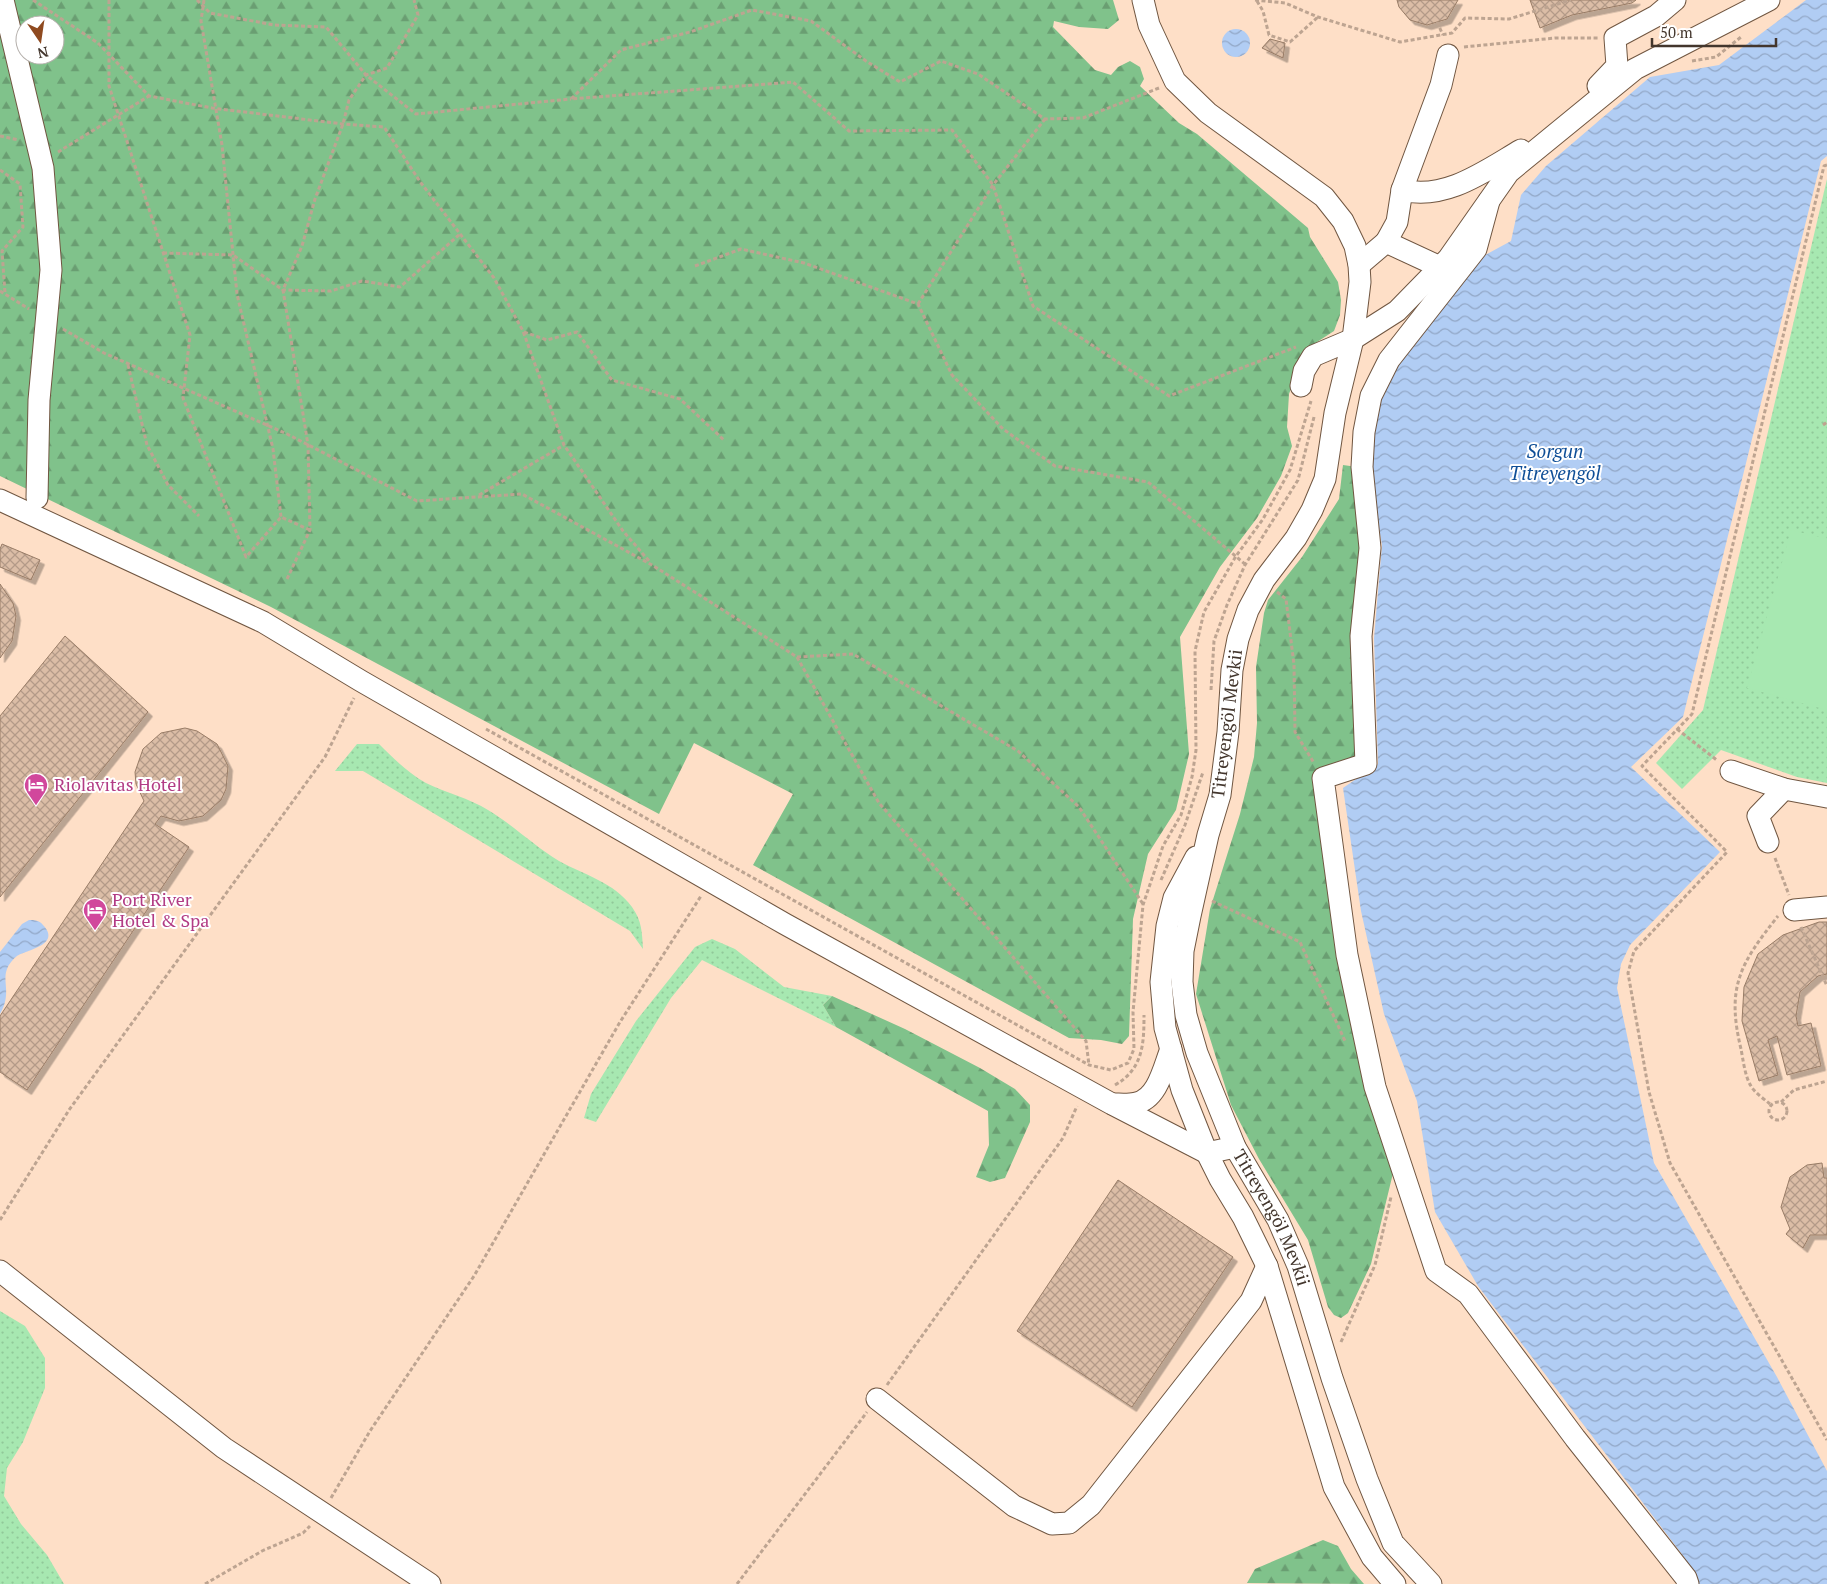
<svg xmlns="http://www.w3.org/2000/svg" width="1827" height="1584" font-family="'PT Serif',serif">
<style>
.grass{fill:url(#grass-dots)}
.forest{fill:url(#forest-firs);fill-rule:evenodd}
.pitch{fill:#a7e8b1}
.water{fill:url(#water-waves)}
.building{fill:url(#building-cross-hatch);stroke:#987c66;filter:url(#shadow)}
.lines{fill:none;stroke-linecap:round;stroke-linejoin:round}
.minor-casing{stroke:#705641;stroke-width:23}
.path{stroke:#bda491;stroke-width:3;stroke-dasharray:4 2.5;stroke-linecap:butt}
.minor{stroke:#fff;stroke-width:21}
.labels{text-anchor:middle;stroke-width:4;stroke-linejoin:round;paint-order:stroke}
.street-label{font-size:18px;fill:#43362d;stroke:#fff}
.hotel-label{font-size:18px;fill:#b23c85;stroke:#fff;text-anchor:start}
.water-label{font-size:19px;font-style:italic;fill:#0e4e97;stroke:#fff}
</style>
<defs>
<pattern id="grass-dots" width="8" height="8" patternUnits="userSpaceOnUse" patternTransform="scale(1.25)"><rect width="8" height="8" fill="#a7e8b1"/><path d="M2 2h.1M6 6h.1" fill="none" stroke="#91c899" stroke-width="1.8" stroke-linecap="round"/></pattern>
<pattern id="forest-firs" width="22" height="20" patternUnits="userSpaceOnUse" patternTransform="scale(1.25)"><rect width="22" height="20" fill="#80c28b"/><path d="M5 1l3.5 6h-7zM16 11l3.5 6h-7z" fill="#6a9e72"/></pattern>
<pattern id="water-waves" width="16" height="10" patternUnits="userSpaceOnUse" patternTransform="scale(1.25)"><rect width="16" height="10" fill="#b1cdf4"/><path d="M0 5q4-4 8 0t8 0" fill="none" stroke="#92a7c6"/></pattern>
<pattern id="building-cross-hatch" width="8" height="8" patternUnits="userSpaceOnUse" patternTransform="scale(1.25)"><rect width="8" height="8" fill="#dbbda6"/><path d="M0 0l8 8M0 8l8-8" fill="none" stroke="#b39a88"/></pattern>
<filter id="shadow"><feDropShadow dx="4.5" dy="4.5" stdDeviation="0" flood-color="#0004"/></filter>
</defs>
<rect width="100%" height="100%" fill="#fedfc7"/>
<g class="grass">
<polygon points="1827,179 1827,783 1797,777 1721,750 1682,789 1656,763 1703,710"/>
<path d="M357,744H379C393,758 408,773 426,783C446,793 469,798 488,810C513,825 534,846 559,861C584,875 614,882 632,907C642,921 642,932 643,949L630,931L363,771H335Z"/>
<polygon points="712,939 735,949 784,987 832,996 823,1005 836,1027 702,960 671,998 596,1122 584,1118 591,1094 636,1021 695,947"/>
<polygon points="0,1311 25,1326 45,1358 45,1388 23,1442 7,1468 4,1496 21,1524 47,1555 64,1584 0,1584"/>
</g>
<g class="forest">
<path d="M0,0H1113L1119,20L1108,29L1079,27L1054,21L1053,27L1095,70L1111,75L1118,67L1130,61L1140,67L1144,79L1140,86L1179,123L1197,134L1308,228L1310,237L1338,282L1341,300L1340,315L1334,331L1317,342L1300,364L1289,394L1287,427L1292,446L1281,476L1257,518L1220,567L1180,637L1189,754L1176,810L1148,854L1133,919L1129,1036L1122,1044L1101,1040L1069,1038L753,865L793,794L694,743L659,814L271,607L0,476ZM25,25H55V55H25Z"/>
<polygon points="1343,465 1357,467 1366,551 1360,758 1318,774 1395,1165 1371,1264 1348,1313 1341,1318 1334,1315 1328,1307 1308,1240 1259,1159 1231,1105 1196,994 1210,909 1240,814 1254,757 1257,723 1256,667 1264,613 1268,600 1302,557 1339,499"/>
<polygon points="832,996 905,1029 980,1068 1015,1089 1030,1105 1030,1122 1005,1178 990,1182 976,1177 989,1145 988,1111 836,1027 823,1005"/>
<polygon points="1323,1540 1338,1546 1351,1569 1364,1584 1247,1583 1255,1569"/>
</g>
<polygon class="pitch" points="1791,530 1827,539 1827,710 1747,688"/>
<g class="water">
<polygon points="1806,0 1827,0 1827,156 1821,161 1683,717 1631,767 1720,852 1630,945 1621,964 1617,988 1654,1163 1777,1377 1827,1471 1827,1584 1699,1584 1684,1557 1478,1286 1435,1212 1417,1101 1384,1014 1361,911 1343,788 1378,764 1374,638 1382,545 1369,473 1371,427 1385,380 1476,260 1511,241 1521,195 1546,166 1650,77 1719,65"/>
<circle cx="1236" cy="43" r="14"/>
<path d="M29,920C34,920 39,920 43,925C62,945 26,950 17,956C14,958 8,965 7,969C2,982 12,994 0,1014V952L22,924Z"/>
</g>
<g class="building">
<polygon points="1397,0 1458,0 1447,19 1427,25 1410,20 1399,7"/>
<polygon points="1530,0 1636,0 1632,3 1572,15 1540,28"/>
<polygon points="1270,39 1285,43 1283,58 1262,48"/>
<polygon points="2,544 40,560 31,580 0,567 0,549"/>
<polygon points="0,584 13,603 16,616 12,641 0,658"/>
<polygon points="65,636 148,712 0,897 0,716"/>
<polygon points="185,728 197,731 217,744 228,766 226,789 221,800 203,816 179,821 161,816 155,824 189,847 27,1090 0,1072 0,1016 144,801 136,784 135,772 143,749 161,733"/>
<polygon points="1819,922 1827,922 1827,974 1818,976 1800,992 1796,1016 1798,1026 1811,1023 1821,1066 1787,1075 1777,1036 1768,1040 1778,1075 1759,1081 1742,1021 1744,987 1758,954 1783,935"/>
<polygon points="1822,1163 1824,1178 1827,1178 1827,1235 1810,1235 1803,1248 1786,1234 1790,1229 1781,1207 1790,1177 1807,1165"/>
<polygon points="1118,1180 1233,1257 1132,1407 1017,1331"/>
</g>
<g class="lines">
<g class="minor-casing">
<g id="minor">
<polyline points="3,0 43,168 51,270 39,400 37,498"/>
<path id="s1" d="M1143,0L1149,25L1175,81L1208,113L1324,197L1343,221L1355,246L1359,265L1360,282L1353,339L1335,413L1325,479L1312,510L1296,538L1264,580L1248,610L1238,639L1232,670L1228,732L1220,795L1208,835L1190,916L1183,951L1182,982L1186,1015L1197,1053L1235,1147L1278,1220L1298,1266L1332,1378L1367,1479L1393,1543L1431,1584"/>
<polyline points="1598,86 1617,66 1615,38 1656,16 1675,0"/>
<path d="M1402,190C1445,201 1485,171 1521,150"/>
<polyline points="1489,201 1476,249 1389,360 1371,396 1364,432 1362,467 1370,548 1361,636 1366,764 1323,778 1347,955 1375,1087 1436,1271 1468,1294 1575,1438 1686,1578 1688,1584"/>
<polyline points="1386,242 1397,222 1402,190 1441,85 1448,55"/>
<polyline points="1440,267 1448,259 1509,172 1635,69 1769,0"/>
<polyline points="1301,386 1304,371 1313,356 1353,339 1397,311 1440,267 1386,242 1359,265"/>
<polyline points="0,500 263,622 361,681 785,924 1112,1104 1207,1153 1235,1147"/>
<polyline points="1731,771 1784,789 1827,797"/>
<polyline points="1768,842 1758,816 1784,789"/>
<polyline points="1196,857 1174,898 1167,926 1161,982 1165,1028 1182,1090 1207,1153 1220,1179 1243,1217 1267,1266 1334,1487 1372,1557 1395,1584"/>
<polyline points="1794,910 1827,907"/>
<path d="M1113,1104C1120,1104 1129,1105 1136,1103C1158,1099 1164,1066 1171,1049"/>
<polyline points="0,1271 224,1448 430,1584"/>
<polyline points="877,1399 1014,1506 1052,1524 1069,1523 1091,1505 1251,1301 1267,1266"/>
</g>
</g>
<g class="path">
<polyline points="33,0 98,43 149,96 212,108 343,124 384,127 421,183 494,278 523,331 564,445 623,531 650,562"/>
<polyline points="109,0 109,86 190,335 183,398 246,557 281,517 310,530"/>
<polyline points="197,0 210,13 274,25 326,27 366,75 416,114 571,99"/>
<polyline points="204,0 201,21 222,145 237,294 273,449 281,517"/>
<polyline points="1255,0 1285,3 1318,17 1400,42 1452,33 1465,18 1509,19 1571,0"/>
<polyline points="1257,1 1263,11 1269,35 1290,42 1318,17"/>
<polyline points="1437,22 1443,35"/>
<polyline points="1464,47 1555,38 1598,38"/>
<polyline points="1692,61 1716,57 1741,37"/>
<polyline points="1159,88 1083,118 1045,119 978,74 941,61 900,82 866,61 811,21 752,10 690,32 621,50 571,99 793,82 849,131 952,130 993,185 1033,306 1169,396 1296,347"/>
<polyline points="0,136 19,140"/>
<polyline points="58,152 149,96"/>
<polyline points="1827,165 1824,166 1692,714 1642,766 1727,852 1634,951 1628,973 1649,1092 1670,1163 1827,1440"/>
<polyline points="0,170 20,184 23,227 2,251 5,293"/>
<polyline points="163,253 233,255 283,290 331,291 362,281 400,287 460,234"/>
<polyline points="695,266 741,249 804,263 918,304 952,375 1003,429 1055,466 1148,482 1246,565"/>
<polyline points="0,291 29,309"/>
<polyline points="918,304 993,185 1045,119"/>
<polyline points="63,329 104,353 287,434 417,501 522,494 652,565 797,657 853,654 1018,751 1079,807 1143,904"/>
<polyline points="524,332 547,340 577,332 612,380 680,399 725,441"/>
<polyline points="128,365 147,445 168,485 199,516"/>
<polyline points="1823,425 1827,422"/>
<polyline points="479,495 564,445"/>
<polyline points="287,579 310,530 308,445 283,290 302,246 315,199 343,124 349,100 366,75 387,68 418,15 414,0"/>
<polyline points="1277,592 1286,599 1294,665 1295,732 1314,763"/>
<polyline points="797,657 879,803 1086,1041 1089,1065"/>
<polyline points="1211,690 1214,641 1227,605 1245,565 1298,480 1314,417"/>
<polyline points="486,729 1089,1065 1111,1070 1128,1063 1134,1049 1133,1012 1143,905 1163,846 1181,815 1192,777 1196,750 1195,651 1204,612 1236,556 1263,519 1290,470 1311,401"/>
<polyline points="1677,729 1718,761"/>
<polyline points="1775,858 1789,895"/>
<polyline points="1161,880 1185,825 1203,772"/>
<polyline points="1212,901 1300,942 1345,1041"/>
<polyline points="1801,927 1827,986"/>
<path d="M1115,1085C1143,1069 1144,1044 1144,1015"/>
<circle cx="1778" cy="1111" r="9"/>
<polyline points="1781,1102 1794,1090 1827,1081"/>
<path d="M1770,1104C1764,1099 1755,1093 1751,1086C1745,1077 1743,1059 1741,1049C1726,987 1740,964 1778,916"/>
<polyline points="0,1220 69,1110 325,757 354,698"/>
<polyline points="1341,1342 1375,1265 1391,1197"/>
<polyline points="887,1385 1063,1138 1077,1106"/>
<polyline points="331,1498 370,1431 474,1276 620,1022 701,896"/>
<polyline points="205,1584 262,1551 303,1533 310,1526"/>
<polyline points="737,1584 867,1412"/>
</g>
<use href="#minor" class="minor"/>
</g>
<defs>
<g id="hotel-pin" transform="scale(1.25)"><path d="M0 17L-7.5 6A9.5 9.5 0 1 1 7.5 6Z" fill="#d1479c" stroke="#fff"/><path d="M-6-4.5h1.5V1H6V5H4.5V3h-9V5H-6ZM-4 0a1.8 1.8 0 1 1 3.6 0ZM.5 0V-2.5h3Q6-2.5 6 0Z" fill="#fff"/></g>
</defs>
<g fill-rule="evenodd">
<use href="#hotel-pin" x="36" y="785"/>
<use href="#hotel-pin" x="95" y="910"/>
</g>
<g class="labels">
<g class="street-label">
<text transform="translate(1227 724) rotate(-83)" y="6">Titreyengöl Mevkii</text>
<text dy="6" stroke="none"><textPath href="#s1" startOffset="1358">Titreyengöl Mevkii</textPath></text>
</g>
<g class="hotel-label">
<text x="54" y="791">Riolavitas Hotel</text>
<text x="112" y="906">Port River<tspan x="112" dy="21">Hotel &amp; Spa</tspan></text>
</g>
<g class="water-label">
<text x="1555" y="458">Sorgun<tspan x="1555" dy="22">Titreyengöl</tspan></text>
</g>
</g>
<g transform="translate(40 40) rotate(167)"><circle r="24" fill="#ffffff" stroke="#b4afab"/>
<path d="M0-4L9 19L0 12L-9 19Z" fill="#8f4a20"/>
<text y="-8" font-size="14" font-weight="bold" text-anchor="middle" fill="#43362d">N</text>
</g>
<path d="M1652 38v8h124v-8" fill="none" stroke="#43362d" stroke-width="2.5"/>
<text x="1660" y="38" font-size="15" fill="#43362d" stroke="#ffffff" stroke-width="4" paint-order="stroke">50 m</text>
</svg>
